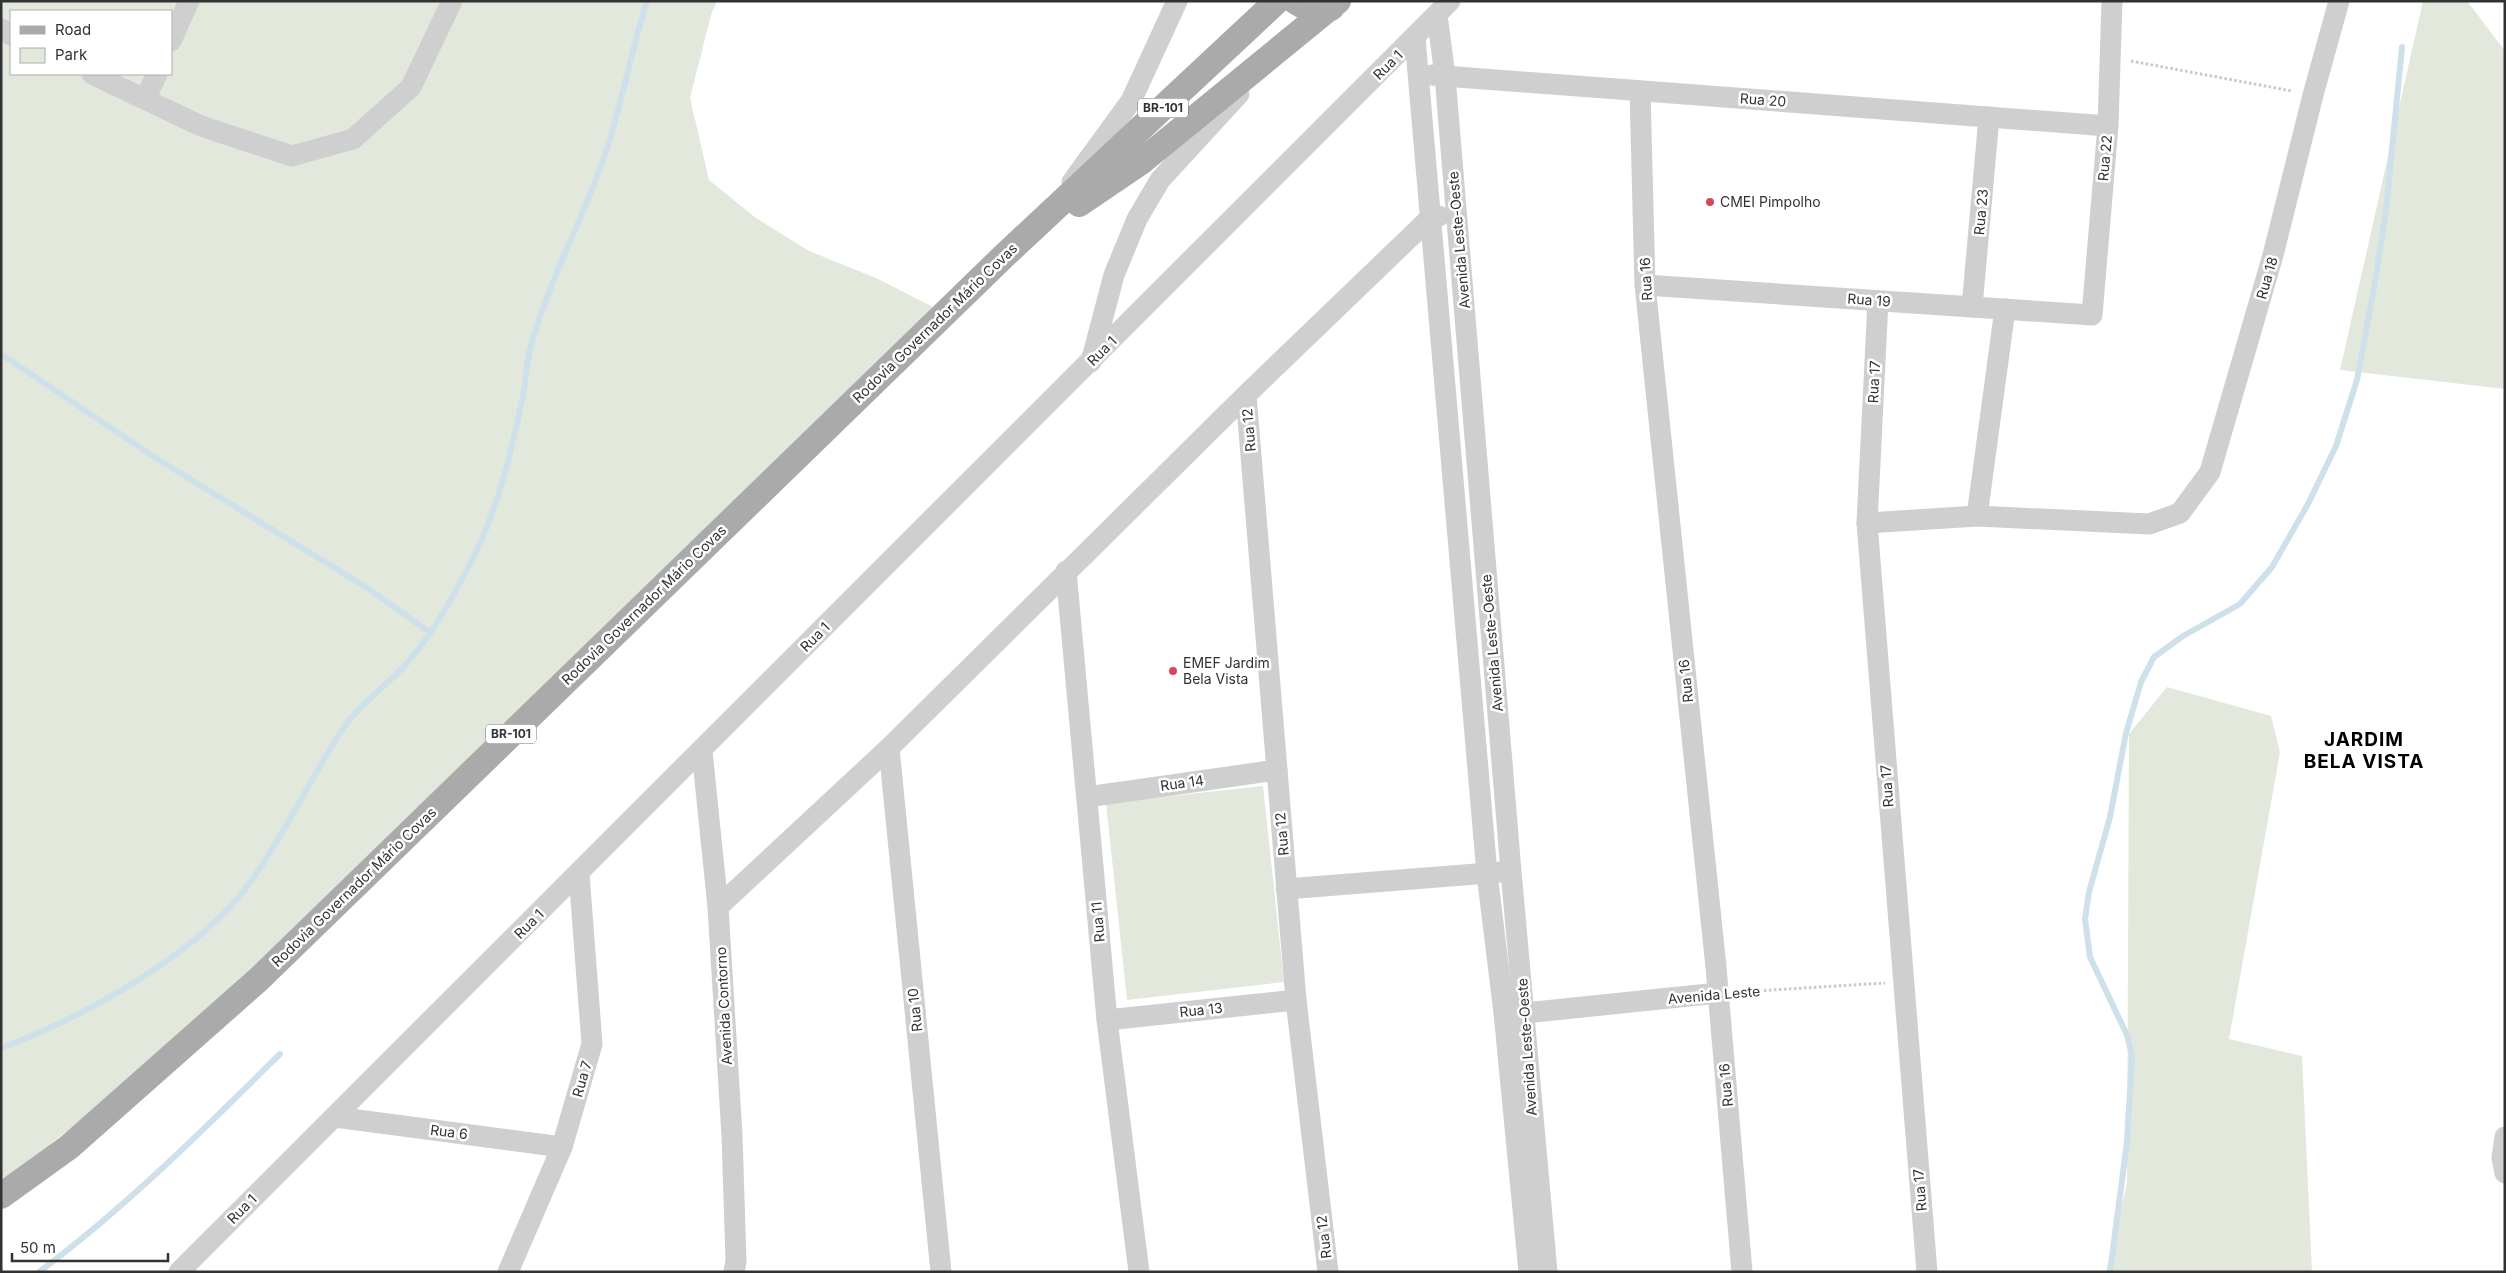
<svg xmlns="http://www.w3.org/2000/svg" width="2506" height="1273" font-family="Inter,sans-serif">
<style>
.green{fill:#e3e8dc;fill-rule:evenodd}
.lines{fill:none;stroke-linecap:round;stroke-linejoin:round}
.stream{stroke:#cee0e9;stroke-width:6}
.path{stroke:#c9c9c9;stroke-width:3;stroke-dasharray:2.5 2.5;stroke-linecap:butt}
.minor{stroke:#cfcfcf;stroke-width:21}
.major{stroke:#aaa;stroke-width:26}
.poi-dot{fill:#d64859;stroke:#fff;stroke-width:2}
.labels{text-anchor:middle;stroke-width:5;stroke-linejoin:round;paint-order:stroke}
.shield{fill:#fff;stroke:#707070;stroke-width:1}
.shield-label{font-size:12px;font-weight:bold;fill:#323232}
.street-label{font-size:14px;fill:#323232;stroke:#fff}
.poi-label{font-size:14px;fill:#323232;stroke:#fff;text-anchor:start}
.district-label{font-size:19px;font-weight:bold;letter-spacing:1px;fill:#000;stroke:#fff}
</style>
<rect width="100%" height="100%" fill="#fff"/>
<g class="green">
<path d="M1,1H717L711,15L690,98L709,180L756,218L809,251L876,278L943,312L494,748L114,1094L1,1183ZM11,11H171V74H11Z"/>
<polygon points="2423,1 2467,1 2505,51 2505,389 2340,370"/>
<polygon points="2167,687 2271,716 2280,752 2229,1039 2302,1056 2312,1272 2106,1272 2127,1183 2129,734"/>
<polygon points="1263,786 1284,982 1127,1000 1106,803"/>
</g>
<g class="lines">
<g class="stream">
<polyline points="1,354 159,460 369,589 429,632"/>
<path d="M1,1048C85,1017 204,951 254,877C286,831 310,780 340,733C358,705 385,688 407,663C433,634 454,595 472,560C497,511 511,454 522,400C526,383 526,366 530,349C547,285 580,225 602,163C621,110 630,54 647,1"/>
<path d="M39,1272C126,1207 203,1130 280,1054"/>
<polyline points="2110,1272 2127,1142 2132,1055 2127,1035 2090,957 2085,919 2089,892 2110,817 2126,733 2141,682 2154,657 2183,636 2240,604 2272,567 2308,504 2336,446 2357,380 2374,288 2386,211 2402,47"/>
</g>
<g class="path">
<polyline points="2131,61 2292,91"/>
<polyline points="1739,992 1885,983"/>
</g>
<g class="minor">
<polyline points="1437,15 1445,76 1511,871 1547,1272"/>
<polyline points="1,29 11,35"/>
<polyline points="1415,38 1487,874 1504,1013 1529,1272"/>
<polyline points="171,41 189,1"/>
<polyline points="92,74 201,126 292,156 353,139 411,87 452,1"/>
<polyline points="1431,75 2108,126"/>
<polyline points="1640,91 1645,285 1716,967 1742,1272"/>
<polyline points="145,99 157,74"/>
<polyline points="1072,182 1131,101 1177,1"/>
<polyline points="1645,285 2092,315 2108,126 2112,1"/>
<polyline points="1878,301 1867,523 1927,1272"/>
<polyline points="1972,307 1989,117"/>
<polyline points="1091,362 1114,275 1137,219 1160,180 1239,94"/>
<polyline points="1246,395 1296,1000 1328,1272"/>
<polyline points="1977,516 2005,309"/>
<polyline points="1867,523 1977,516 2149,524 2180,513 2210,472 2273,255 2313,95 2339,1"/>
<polyline points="1066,571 1107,1020 1139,1272"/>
<polyline points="889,748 941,1272"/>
<polyline points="702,751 718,907 732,1136 736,1261 734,1272"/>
<polyline points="1087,797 1277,770"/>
<polyline points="1286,889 1501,872"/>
<polyline points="718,907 889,748 1246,395 1430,218 1439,216"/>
<polyline points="1525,1013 1718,993"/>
<polyline points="1107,1020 1296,1000"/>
<polyline points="335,1117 562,1147"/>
<polyline points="2505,1137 2502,1158 2505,1173"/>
<polyline points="179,1272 1450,1"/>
<polyline points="508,1272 562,1147 592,1044 579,874"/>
</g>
<g class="major">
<polyline points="1295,1 1305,7 1331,8"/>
<polyline points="1079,204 1141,162 1338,1"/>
<polyline points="1,1196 69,1147 259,979 1006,254 1277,1"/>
</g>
</g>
<g class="poi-dot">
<circle cx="1710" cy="202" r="5"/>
<circle cx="1173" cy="671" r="5"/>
</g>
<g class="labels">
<g class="shield">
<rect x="1138" y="98.5" width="50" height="19" rx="4"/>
<rect x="486" y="724.5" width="50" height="19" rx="4"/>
</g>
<g class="shield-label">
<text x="1163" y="112">BR-101</text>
<text x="511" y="738">BR-101</text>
</g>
<g class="street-label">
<text transform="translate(1388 65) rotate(-45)" y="5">Rua 1</text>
<text transform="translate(1763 100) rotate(4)" y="5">Rua 20</text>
<text transform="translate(2105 158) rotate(-85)" y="5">Rua 22</text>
<text transform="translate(1981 212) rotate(-85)" y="5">Rua 23</text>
<text transform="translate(1459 240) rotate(-95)" y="5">Avenida Leste-Oeste</text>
<text transform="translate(2267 278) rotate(-74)" y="5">Rua 18</text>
<text transform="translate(1646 279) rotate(-93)" y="5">Rua 16</text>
<text transform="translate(1869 300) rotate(4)" y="5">Rua 19</text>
<text transform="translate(935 323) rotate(-44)" y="5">Rodovia Governador Mário Covas</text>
<text transform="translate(1102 351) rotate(-45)" y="5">Rua 1</text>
<text transform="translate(1874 382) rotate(-87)" y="5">Rua 17</text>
<text transform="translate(1249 430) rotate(-95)" y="5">Rua 12</text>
<text transform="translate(644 605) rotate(-44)" y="5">Rodovia Governador Mário Covas</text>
<text transform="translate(815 637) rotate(-45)" y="5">Rua 1</text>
<text transform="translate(1492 643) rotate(-95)" y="5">Avenida Leste-Oeste</text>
<text transform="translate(1686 681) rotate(-96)" y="5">Rua 16</text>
<text transform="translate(1182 783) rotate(-8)" y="5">Rua 14</text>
<text transform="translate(1887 786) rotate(-94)" y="5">Rua 17</text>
<text transform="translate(1282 834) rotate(-95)" y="5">Rua 12</text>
<text transform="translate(354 887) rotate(-44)" y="5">Rodovia Governador Mário Covas</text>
<text transform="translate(1098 922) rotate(-95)" y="5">Rua 11</text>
<text transform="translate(529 924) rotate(-45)" y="5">Rua 1</text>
<text transform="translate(1714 995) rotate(-5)" y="5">Avenida Leste</text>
<text transform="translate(724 1006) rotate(-93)" y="5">Avenida Contorno</text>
<text transform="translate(915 1010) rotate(-96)" y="5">Rua 10</text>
<text transform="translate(1201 1010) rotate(-6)" y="5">Rua 13</text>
<text transform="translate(1527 1047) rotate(-94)" y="5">Avenida Leste-Oeste</text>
<text transform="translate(582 1079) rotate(-74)" y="5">Rua 7</text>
<text transform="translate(1726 1085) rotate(-95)" y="5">Rua 16</text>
<text transform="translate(449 1132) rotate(7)" y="5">Rua 6</text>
<text transform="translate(1920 1190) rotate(-95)" y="5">Rua 17</text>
<text transform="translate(242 1209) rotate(-45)" y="5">Rua 1</text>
<text transform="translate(1324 1237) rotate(-97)" y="5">Rua 12</text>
</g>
<g class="poi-label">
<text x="1720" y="207">CMEI Pimpolho</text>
<text x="1183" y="668">EMEF Jardim<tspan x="1183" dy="16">Bela Vista</tspan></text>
</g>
<g class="district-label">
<text x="2364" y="746">JARDIM<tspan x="2364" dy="22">BELA VISTA</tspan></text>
</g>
</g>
<rect width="2506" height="1273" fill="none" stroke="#323232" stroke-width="5"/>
<rect x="10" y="10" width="162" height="65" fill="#ffffff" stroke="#adadad"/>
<rect x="20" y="26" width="25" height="8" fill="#aaaaaa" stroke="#adadad"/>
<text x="55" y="35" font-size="15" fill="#323232">Road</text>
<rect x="20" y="48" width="25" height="15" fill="#e3e8dc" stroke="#adadad"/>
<text x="55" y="60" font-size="15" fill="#323232">Park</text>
<path d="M12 1253v8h156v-8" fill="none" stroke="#323232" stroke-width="2.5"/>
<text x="20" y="1253" font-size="15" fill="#323232" stroke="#ffffff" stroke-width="4" paint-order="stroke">50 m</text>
</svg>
